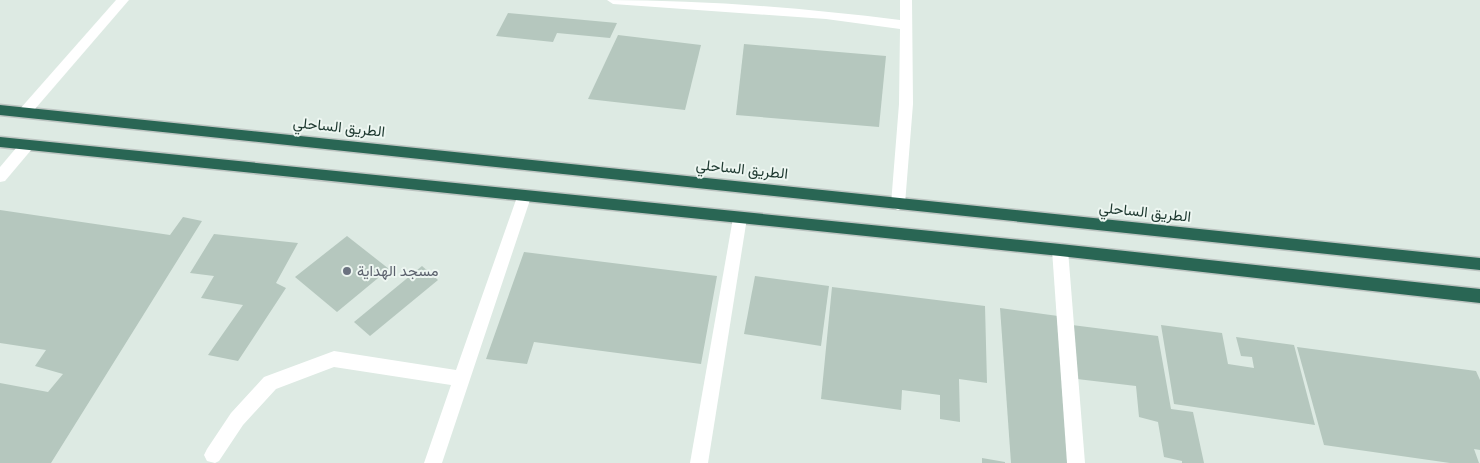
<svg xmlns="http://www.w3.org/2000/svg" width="1480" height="463" font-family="Overpass,Vazirmatn,sans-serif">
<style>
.building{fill:#b5c7be}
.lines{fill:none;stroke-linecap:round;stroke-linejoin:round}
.highway-casing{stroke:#bcc4c1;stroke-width:3}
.minor{fill:#fff;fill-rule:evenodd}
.highway{fill:#296654;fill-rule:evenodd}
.worship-dot{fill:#6b7280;stroke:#edf6f1;stroke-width:2}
.labels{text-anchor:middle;stroke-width:4;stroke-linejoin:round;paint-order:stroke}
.street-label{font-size:15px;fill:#1e3930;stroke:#edf6f1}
.worship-label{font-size:15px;fill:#5b616d;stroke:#edf6f1;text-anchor:start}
</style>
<rect width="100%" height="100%" fill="#ddeae3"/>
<g class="building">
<polygon points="508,13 617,23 610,38 557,33 553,42 496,36"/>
<polygon points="618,35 701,45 685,110 588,99"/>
<polygon points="744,44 886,56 879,127 736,115"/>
<polygon points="0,210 170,235 183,217 202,221 51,463 0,463 0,383 48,392 63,374 35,366 46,350 0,343"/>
<polygon points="214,234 298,243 276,283 286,288 238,361 208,355 243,305 201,298 214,276 190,273"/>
<polygon points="347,236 389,269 337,312 295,277"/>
<polygon points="524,252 717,276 701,364 534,342 527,364 486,359"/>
<polygon points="422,266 438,280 370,336 354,322"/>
<polygon points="755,276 829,286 821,346 744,334"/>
<polygon points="832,287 985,306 987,383 959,379 960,422 940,419 940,395 902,390 901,410 821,399"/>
<polygon points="1000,308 1058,316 1070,463 1011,463"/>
<polygon points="1072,325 1158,336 1171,409 1193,412 1204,463 1182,463 1182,461 1164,457 1158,422 1139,417 1136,386 1077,379"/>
<polygon points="1161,325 1222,333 1228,364 1254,368 1252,357 1241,356 1236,337 1294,345 1315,425 1174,404"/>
<polygon points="1297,347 1476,371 1480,380 1480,450 1474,449 1479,463 1450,463 1324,445"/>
<polygon points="982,458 1005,462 1005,463 982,463"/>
</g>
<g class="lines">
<g class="highway-casing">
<g id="highway">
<polygon points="0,105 1480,258 1480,270 0,115"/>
<polygon points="0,137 1060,244 1480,289 1480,303 1060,256 0,147"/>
</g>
</g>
<g class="minor">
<polygon points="116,0 129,0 29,116 19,116 17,113 19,110"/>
<path d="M607,0C705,0 803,8 900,20V0H912L913,104L905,204L903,208L898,210L893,208L891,204L899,104L900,29L826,19L613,4Z"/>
<polygon points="27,140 32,141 34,145 32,149 5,181 0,182 0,167 22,141"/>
<polygon points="524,191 529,193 531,197 442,463 424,463 451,385 334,367 276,389 243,425 219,461 215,463 207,461 204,455 207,449 231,413 264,377 334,351 456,370 517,197 519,193"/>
<polygon points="740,212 745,214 747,218 708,463 690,463 733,218 735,214"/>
<polygon points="1060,244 1065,246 1068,250 1085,463 1067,463 1052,250 1055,246"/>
</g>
<use href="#highway" class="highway"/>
</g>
<circle class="worship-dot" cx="347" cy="271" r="5"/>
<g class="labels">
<g class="street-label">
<text transform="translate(339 127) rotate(6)" y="5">الطريق الساحلي</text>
<text transform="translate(742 169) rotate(6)" y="5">الطريق الساحلي</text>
<text transform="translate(1145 212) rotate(6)" y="5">الطريق الساحلي</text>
</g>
<g class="worship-label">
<text x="357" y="276">مسجد الهداية</text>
</g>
</g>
</svg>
